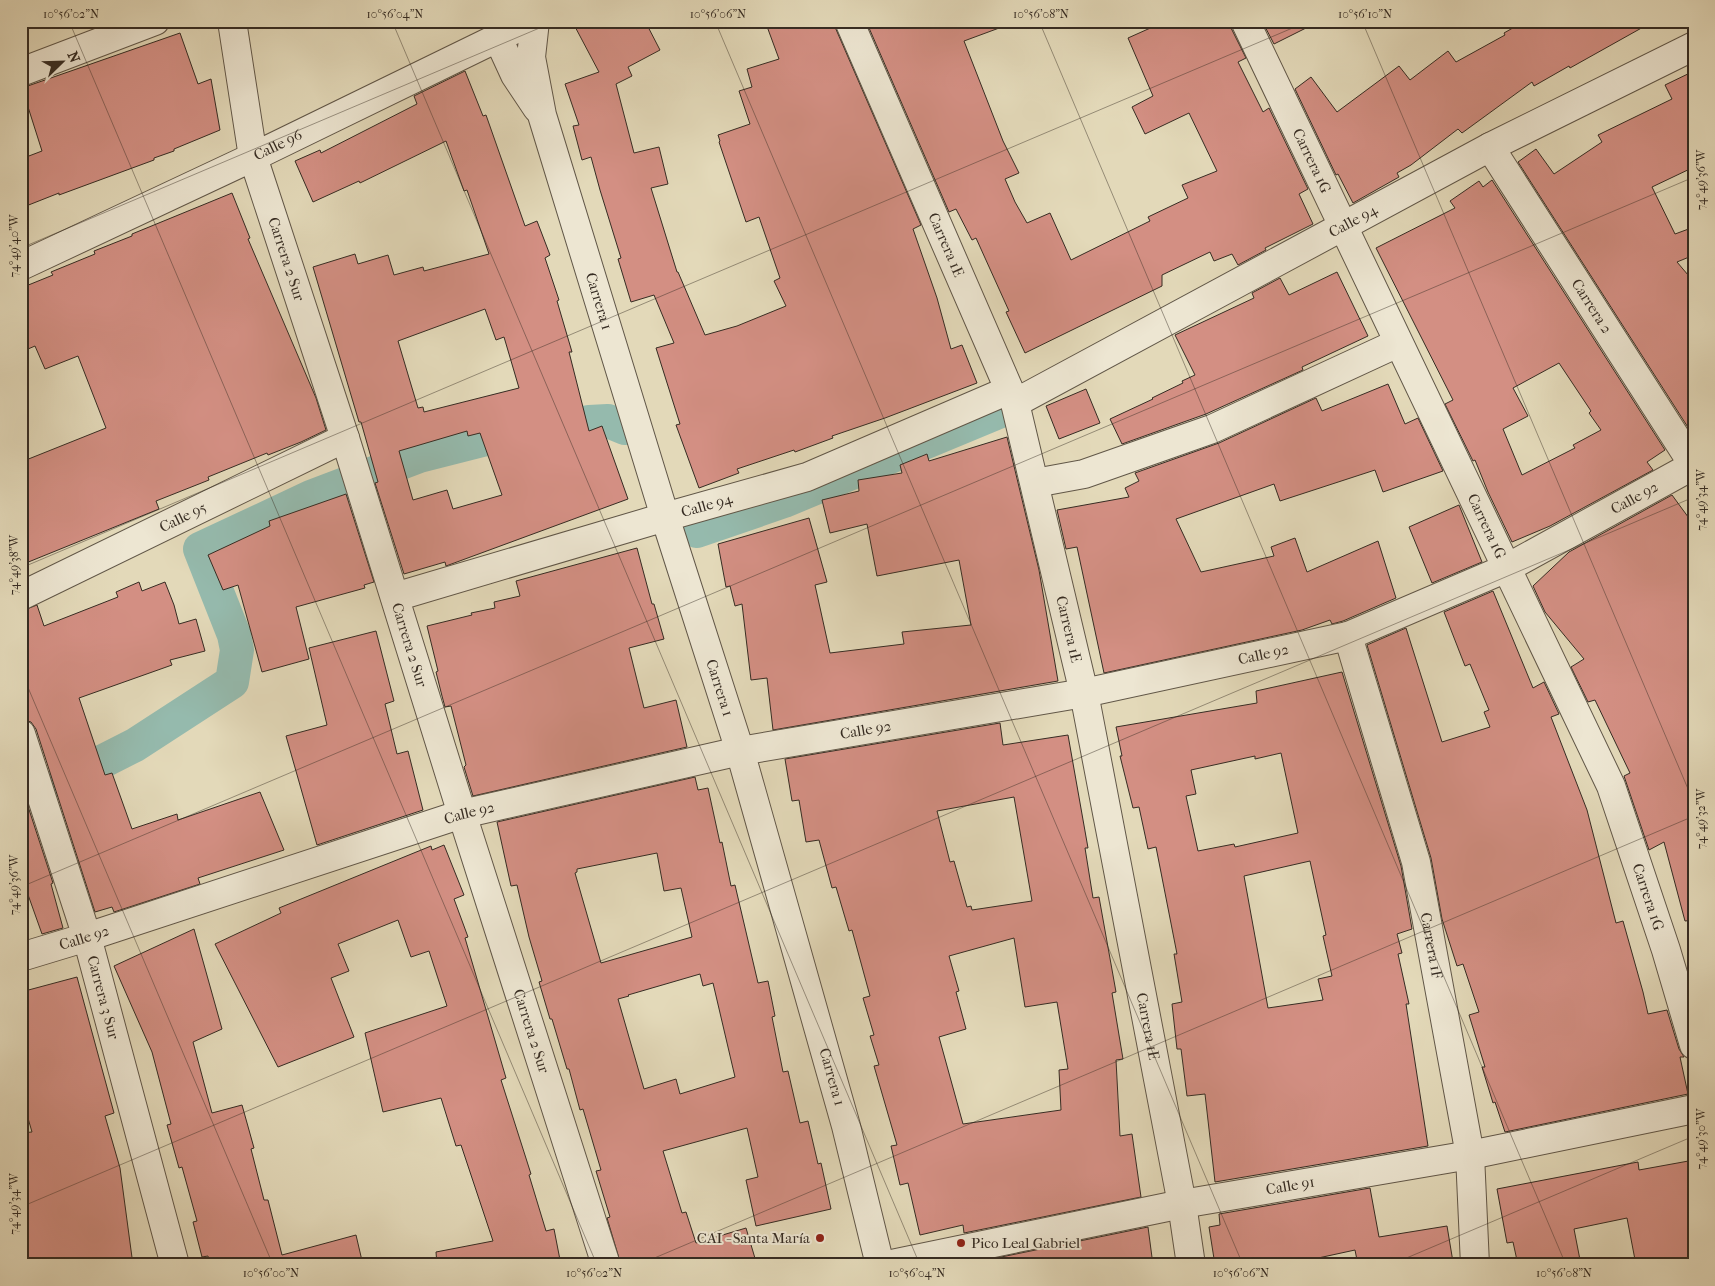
<svg xmlns="http://www.w3.org/2000/svg" width="1715" height="1286" font-family="'IM FELL French Canon',serif">
<style>
.lines{fill:none;stroke-linecap:round;stroke-linejoin:round}
.canal{stroke:#95baad;stroke-width:34}
.building{fill:#d38f83;stroke:#362c23;fill-rule:evenodd}
.minor-casing{stroke:#615748;stroke-width:30}
.minor{stroke:#ede6d2;stroke-width:28}
.ticks{fill:none;stroke:#362c23;stroke-width:1;stroke-opacity:0.45}
.poi-dot{fill:#8f2418;stroke:#ede6d2;stroke-width:2}
.labels{text-anchor:middle;stroke-width:4;stroke-linejoin:round;paint-order:stroke}
.street-label{font-size:15px;fill:#362c23;stroke:#ede6d2}
.poi-label{font-size:15px;fill:#362c23;stroke:#ede6d2;text-anchor:end}
.neatline{fill:none;stroke:#362c23;stroke-width:2}
.ticks-label{font-size:12px;text-anchor:middle;fill:#362c23}
</style>
<rect width="100%" height="100%" fill="#e3d9b9"/>
<filter id="stains"><feTurbulence type="fractalNoise" baseFrequency=".004" numOctaves="4"/><feColorMatrix values="0 0 0 0 .2 0 0 0 0 .09 0 0 0 0 .02 0 0 0 .5 -.17"/></filter>
<radialGradient id="worn" r=".72"><stop offset=".6" stop-color="#630" stop-opacity="0"/><stop offset="1" stop-color="#630" stop-opacity=".3"/></radialGradient>
<g class="lines">
<g class="canal">
<polyline points="697,531 784,501 1003,410"/>
<polyline points="64,781 135,745 232,682 237,650 234,635 200,549 311,497 419,456 482,440 589,422 608,421 625,428"/>
</g>
</g>
<g class="building">
<polygon points="572,21 645,21 660,50 628,67 632,76 616,84 634,153 659,147 668,184 651,188 677,272 678,272 705,335 737,326 786,306 774,281 780,278 759,217 746,222 719,142 720,141 718,135 750,124 739,91 752,87 747,69 779,59 765,21 834,21 835,27 921,225 913,229 937,298 951,349 962,345 977,383 885,418 832,436 833,438 795,452 794,450 737,469 739,473 699,488 676,425 680,424 656,348 674,343 654,295 631,302 618,259 621,258 600,190 591,157 582,160 573,126 579,125 565,84 599,72"/>
<polygon points="866,21 1010,21 1010,24 964,41 1003,141 1019,173 1005,179 1015,202 1027,223 1050,213 1071,260 1150,221 1148,217 1188,198 1182,185 1217,171 1189,113 1145,134 1132,107 1153,96 1128,38 1166,21 1230,21 1231,28 1246,58 1238,62 1263,112 1269,108 1308,189 1299,194 1313,224 1265,248 1266,250 1238,265 1232,254 1214,261 1210,252 1162,275 1162,286 1025,353 1006,312 1009,311 976,238 972,240 956,209 949,212"/>
<polygon points="1262,21 1320,21 1274,44"/>
<polygon points="1525,21 1654,21 1570,68 1569,66 1534,86 1532,82 1462,133 1458,129 1411,165 1397,173 1399,177 1353,203 1338,174 1336,175 1295,89 1311,77 1337,112 1399,66 1410,80 1448,51 1456,62 1505,35 1504,33"/>
<polygon points="180,33 198,84 211,79 220,130 174,149 174,151 154,158 154,160 59,195 59,193 21,208 21,159 42,151 22,88"/>
<path d="M465,71L483,116L486,115L525,226L537,221L550,255L545,258L559,300L557,301L572,352H569L589,431L602,426L628,499L446,566L445,562L404,574L375,483L378,482L361,422H359L313,267L355,254L358,264L388,255L394,275L423,267L424,271L489,254L467,190L464,191L446,141L360,183L359,181L313,202L295,161L320,150L321,153L417,104L414,96ZM485,309L496,340L504,337L519,388L424,412L423,407L418,408L398,341ZM467,431L468,436L480,433L502,495L453,509L447,490L413,500L399,451Z"/>
<polygon points="1694,71 1694,167 1652,187 1675,234 1694,227 1694,255 1677,262 1694,282 1694,430 1691,432 1518,162 1536,149 1554,174 1602,142 1598,135 1672,99 1665,85"/>
<path d="M1492,180L1665,450L1647,462L1653,470L1550,526L1512,542L1488,492L1475,460L1473,461L1445,404L1453,400L1376,248L1455,208L1450,201L1479,181L1483,187ZM1559,363L1591,411L1589,413L1601,430L1573,445L1575,448L1522,475L1503,429L1528,416L1513,388Z"/>
<polygon points="232,193 250,238 248,239 316,398 326,430 301,442 268,455 267,453 208,477 209,480 156,501 159,509 21,565 21,462 106,428 78,356 45,369 35,346 21,352 21,288 53,275 51,272 95,254 94,251 132,236 132,234"/>
<polygon points="1337,272 1368,336 1302,367 1303,370 1206,414 1122,444 1110,419 1153,399 1152,398 1183,383 1182,381 1195,375 1175,335 1254,298 1252,293 1280,278 1289,295"/>
<polygon points="1388,384 1405,424 1418,418 1443,471 1383,492 1375,470 1280,501 1274,484 1176,519 1201,572 1274,556 1271,547 1295,538 1307,572 1378,541 1396,598 1343,621 1332,624 1330,620 1302,630 1104,673 1077,547 1066,549 1057,510 1129,497 1125,488 1139,481 1135,473 1219,443 1316,398 1322,411"/>
<polygon points="1086,389 1100,423 1059,439 1046,406"/>
<polygon points="1007,437 1039,570 1058,681 773,730 767,678 751,680 742,604 735,606 730,586 726,587 718,544 809,518 827,582 815,585 830,653 904,644 902,632 971,625 959,560 877,576 867,524 830,533 822,500 859,491 858,480 902,473 900,465 927,454 929,461"/>
<polygon points="346,494 374,582 364,585 365,588 296,607 309,659 262,672 238,585 223,590 208,555 270,526 269,521"/>
<polygon points="1672,495 1694,525 1694,920 1685,921 1664,842 1649,850 1624,776 1630,773 1595,700 1588,702 1571,667 1584,659 1545,612 1533,586 1569,552"/>
<polygon points="1459,505 1482,562 1432,583 1409,527"/>
<polygon points="637,548 652,604 654,604 664,639 629,648 644,708 676,700 687,747 473,796 464,767 466,765 451,706 445,707 442,696 436,672 438,671 427,626 472,615 471,613 495,608 494,602 520,596 516,581"/>
<polygon points="139,582 142,591 165,582 174,605 179,624 196,619 205,651 170,660 172,665 79,698 105,775 112,773 132,829 177,814 178,820 260,792 284,850 198,878 200,884 114,912 112,907 95,912 36,729 31,722 21,719 21,611 37,605 44,626 118,597 116,592"/>
<polygon points="1493,591 1533,688 1544,682 1559,714 1551,717 1587,810 1616,923 1623,921 1643,992 1648,1014 1667,1010 1679,1049 1684,1057 1680,1057 1688,1094 1505,1132 1495,1102 1493,1103 1482,1067 1485,1067 1469,1015 1479,1012 1463,964 1457,966 1442,919 1431,858 1367,645 1406,628 1442,742 1490,727 1484,712 1489,710 1470,664 1465,666 1444,612"/>
<polygon points="376,631 394,701 385,704 397,754 408,751 423,810 317,845 286,736 327,725 309,648"/>
<path d="M1342,672L1401,866L1412,929L1397,934L1402,953L1398,954L1409,1004H1406L1428,1146L1215,1182L1205,1094L1187,1096L1181,1049H1177L1172,1004L1182,1002L1174,954H1177L1156,847L1148,849L1139,807L1133,808L1120,756H1122L1116,727L1257,703L1256,691ZM1281,753L1298,833L1235,847L1234,844L1198,851L1186,796L1196,794L1191,770L1255,756V759ZM1310,861L1326,935L1323,936L1332,976L1318,979L1323,1000L1268,1008L1244,876Z"/>
<path d="M1000,723L1003,745L1068,735L1088,848H1085L1093,898L1099,897L1116,992L1112,993L1123,1059L1116,1060L1120,1136L1132,1134L1141,1197L964,1233L963,1225L920,1235L908,1183L900,1185L891,1146L897,1145L874,1066L879,1065L870,1036L874,1035L863,998L870,996L852,930L849,931L836,887L832,888L819,840L806,842L799,800L792,801L785,759ZM1014,797L1032,901L972,910L971,906L967,907L954,861L950,862L937,811ZM1014,938L1025,1007L1057,1002L1068,1069L1059,1070L1061,1110L963,1124L939,1037L966,1029L956,992L959,991L949,956Z"/>
<path d="M695,777L698,790L708,788L720,843L722,842L731,886L735,885L758,983L768,981L775,1016L772,1017L783,1072L788,1071L800,1123L808,1121L818,1164L821,1163L831,1209L756,1226L746,1180L758,1177L747,1128L663,1151L682,1213L686,1212L696,1243L746,1228L757,1265H621L607,1218L610,1217L596,1171L601,1170L583,1109L580,1110L569,1069H567L552,1019H550L539,982L542,981L529,937L517,885L511,886L497,822ZM657,853L664,891L681,888L692,937L601,963L575,873L577,872V869ZM700,974L703,986L713,983L735,1077L680,1094L676,1079L644,1089L618,999L629,996L628,995Z"/>
<polygon points="21,785 53,883 51,884 63,928 42,934 21,875"/>
<polygon points="444,845 464,895 454,899 468,937 465,938 506,1078 501,1080 531,1174 529,1175 546,1231 554,1229 561,1265 437,1265 436,1252 493,1241 461,1145 456,1146 441,1098 383,1112 365,1033 447,1006 429,951 411,957 398,920 338,944 349,971 331,978 354,1037 278,1067 215,944 281,913 279,908 431,846 432,850"/>
<polygon points="194,929 222,1029 193,1042 212,1113 242,1105 254,1148 251,1149 264,1200 268,1200 282,1255 356,1235 363,1265 210,1265 208,1256 202,1257 193,1222 197,1221 182,1167 179,1168 167,1125 171,1124 152,1052 114,966"/>
<polygon points="77,977 114,1113 105,1116 120,1168 133,1265 21,1265 21,1133 32,1132 21,1094 21,992"/>
<polygon points="1694,1160 1694,1265 1636,1265 1627,1218 1574,1229 1581,1265 1518,1265 1513,1242 1507,1243 1497,1189 1638,1162 1639,1170"/>
<polygon points="1370,1188 1379,1237 1447,1226 1453,1262 1435,1265 1358,1265 1355,1250 1286,1265 1215,1265 1209,1227 1220,1225 1219,1214"/>
<polygon points="1148,1227 1153,1265 967,1265 967,1264"/>
</g>
<g class="lines">
<g class="minor-casing">
<g id="minor">
<path id="s1" d="M232,21L253,157L345,438L462,814L606,1265"/>
<path id="s2" d="M535,21L531,57L542,115L665,517L740,751L846,1126L880,1265"/>
<path id="s3" d="M849,21L1015,403L1084,693L1182,1204L1191,1265"/>
<path id="s4" d="M1245,21L1611,786L1666,950L1694,1045"/>
<polyline points="498,38 515,75 537,108"/>
<polyline points="21,72 155,21"/>
<path id="s5" d="M1490,147L1694,466"/>
<path id="s6" d="M21,266L253,157L532,21"/>
<path id="s7" d="M1015,403L1490,147L1694,46"/>
<polyline points="1035,483 1084,474 1212,429 1398,343"/>
<path id="s8" d="M21,596L345,438"/>
<path id="s9" d="M395,597L665,517L807,477L1009,390"/>
<path id="s10" d="M1348,636L1416,862L1470,1155L1475,1265"/>
<path id="s11" d="M21,734L87,937L175,1265"/>
<path id="s12" d="M21,957L87,937L462,814L740,751L1084,693L1348,636L1507,568L1694,465"/>
<path id="s13" d="M887,1265L1182,1204L1470,1155L1694,1109"/>
</g>
</g>
<use href="#minor" class="minor"/>
</g>
<path class="ticks" d="M69,21L597,1265M392,21L920,1265M715,21L1243,1265M1039,21L1566,1265M1362,21L1694,803M1685,21L1694,41M21,248L556,21M21,568L1309,21M21,671L273,1265M21,887L1694,177M21,1207L1694,497M638,1265L1694,816M1390,1265L1694,1136"/>
<g class="poi-dot">
<circle cx="820" cy="1238" r="5"/>
<circle cx="961" cy="1243" r="5"/>
</g>
<g class="labels">
<g class="street-label">
<text dy="5" stroke="none"><textPath href="#s6" startOffset="284">Calle 96</textPath></text>
<text dy="5" stroke="none"><textPath href="#s4" startOffset="155">Carrera 1G</textPath></text>
<text dy="5" stroke="none"><textPath href="#s7" startOffset="384">Calle 94</textPath></text>
<text dy="5" stroke="none"><textPath href="#s3" startOffset="244">Carrera 1E</textPath></text>
<text dy="5" stroke="none"><textPath href="#s1" startOffset="245">Carrera 2 Sur</textPath></text>
<text dy="5" stroke="none"><textPath href="#s2" startOffset="290">Carrera 1</textPath></text>
<text dy="5" stroke="none"><textPath href="#s5" startOffset="189">Carrera 2</textPath></text>
<text dy="5" stroke="none"><textPath href="#s12" startOffset="1686">Calle 92</textPath></text>
<text dy="5" stroke="none"><textPath href="#s9" startOffset="325">Calle 94</textPath></text>
<text dy="5" stroke="none"><textPath href="#s8" startOffset="180">Calle 95</textPath></text>
<text dy="5" stroke="none"><textPath href="#s4" startOffset="560">Carrera 1G</textPath></text>
<text dy="5" stroke="none"><textPath href="#s3" startOffset="649">Carrera 1E</textPath></text>
<text dy="5" stroke="none"><textPath href="#s1" startOffset="650">Carrera 2 Sur</textPath></text>
<text dy="5" stroke="none"><textPath href="#s12" startOffset="1281">Calle 92</textPath></text>
<text dy="5" stroke="none"><textPath href="#s2" startOffset="695">Carrera 1</textPath></text>
<text dy="5" stroke="none"><textPath href="#s12" startOffset="876">Calle 92</textPath></text>
<text dy="5" stroke="none"><textPath href="#s12" startOffset="471">Calle 92</textPath></text>
<text dy="5" stroke="none"><textPath href="#s4" startOffset="965">Carrera 1G</textPath></text>
<text dy="5" stroke="none"><textPath href="#s12" startOffset="66">Calle 92</textPath></text>
<text dy="5" stroke="none"><textPath href="#s10" startOffset="321">Carrera 1F</textPath></text>
<text dy="5" stroke="none"><textPath href="#s11" startOffset="276">Carrera 3 Sur</textPath></text>
<text dy="5" stroke="none"><textPath href="#s3" startOffset="1054">Carrera 1E</textPath></text>
<text dy="5" stroke="none"><textPath href="#s1" startOffset="1055">Carrera 2 Sur</textPath></text>
<text dy="5" stroke="none"><textPath href="#s2" startOffset="1100">Carrera 1</textPath></text>
<text dy="5" stroke="none"><textPath href="#s13" startOffset="411">Calle 91</textPath></text>
</g>
<g class="poi-label">
<text x="810" y="1243">CAI - Santa María</text>
<text x="971" y="1248" text-anchor="start">Pico Leal Gabriel</text>
</g>
</g>
<rect width="1715" height="1286" fill="none" stroke="#e3d9b9" stroke-width="55"/>
<g transform="translate(62 62) rotate(67)" stroke="#ede6d2" stroke-width="4" paint-order="stroke">
<path d="M0-4L9 19L0 12L-9 19Z" fill="#362c23"/>
<text y="-8" font-size="14" font-weight="bold" text-anchor="middle" fill="#362c23">N</text>
</g>
<rect x="28" y="28" width="1660" height="1230" class="neatline"/>
<g class="ticks-label">
<text x="71" y="18">10°56'02"N</text>
<text x="395" y="18">10°56'04"N</text>
<text x="718" y="18">10°56'06"N</text>
<text x="1041" y="18">10°56'08"N</text>
<text x="1365" y="18">10°56'10"N</text>
<text transform="translate(1701 180) rotate(-90)" y="4">74°49'36"W</text>
<text transform="translate(14 246) rotate(-90)" y="4">74°49'40"W</text>
<text transform="translate(1701 500) rotate(-90)" y="4">74°49'34"W</text>
<text transform="translate(14 565) rotate(-90)" y="4">74°49'38"W</text>
<text transform="translate(1701 819) rotate(-90)" y="4">74°49'32"W</text>
<text transform="translate(14 885) rotate(-90)" y="4">74°49'36"W</text>
<text transform="translate(1701 1139) rotate(-90)" y="4">74°49'30"W</text>
<text transform="translate(14 1204) rotate(-90)" y="4">74°49'34"W</text>
<text x="271" y="1277">10°56'00"N</text>
<text x="594" y="1277">10°56'02"N</text>
<text x="917" y="1277">10°56'04"N</text>
<text x="1241" y="1277">10°56'06"N</text>
<text x="1564" y="1277">10°56'08"N</text>
</g>
<rect width="100%" height="100%" filter="url(#stains)"/>
<rect width="100%" height="100%" fill="url(#worn)"/>
</svg>
